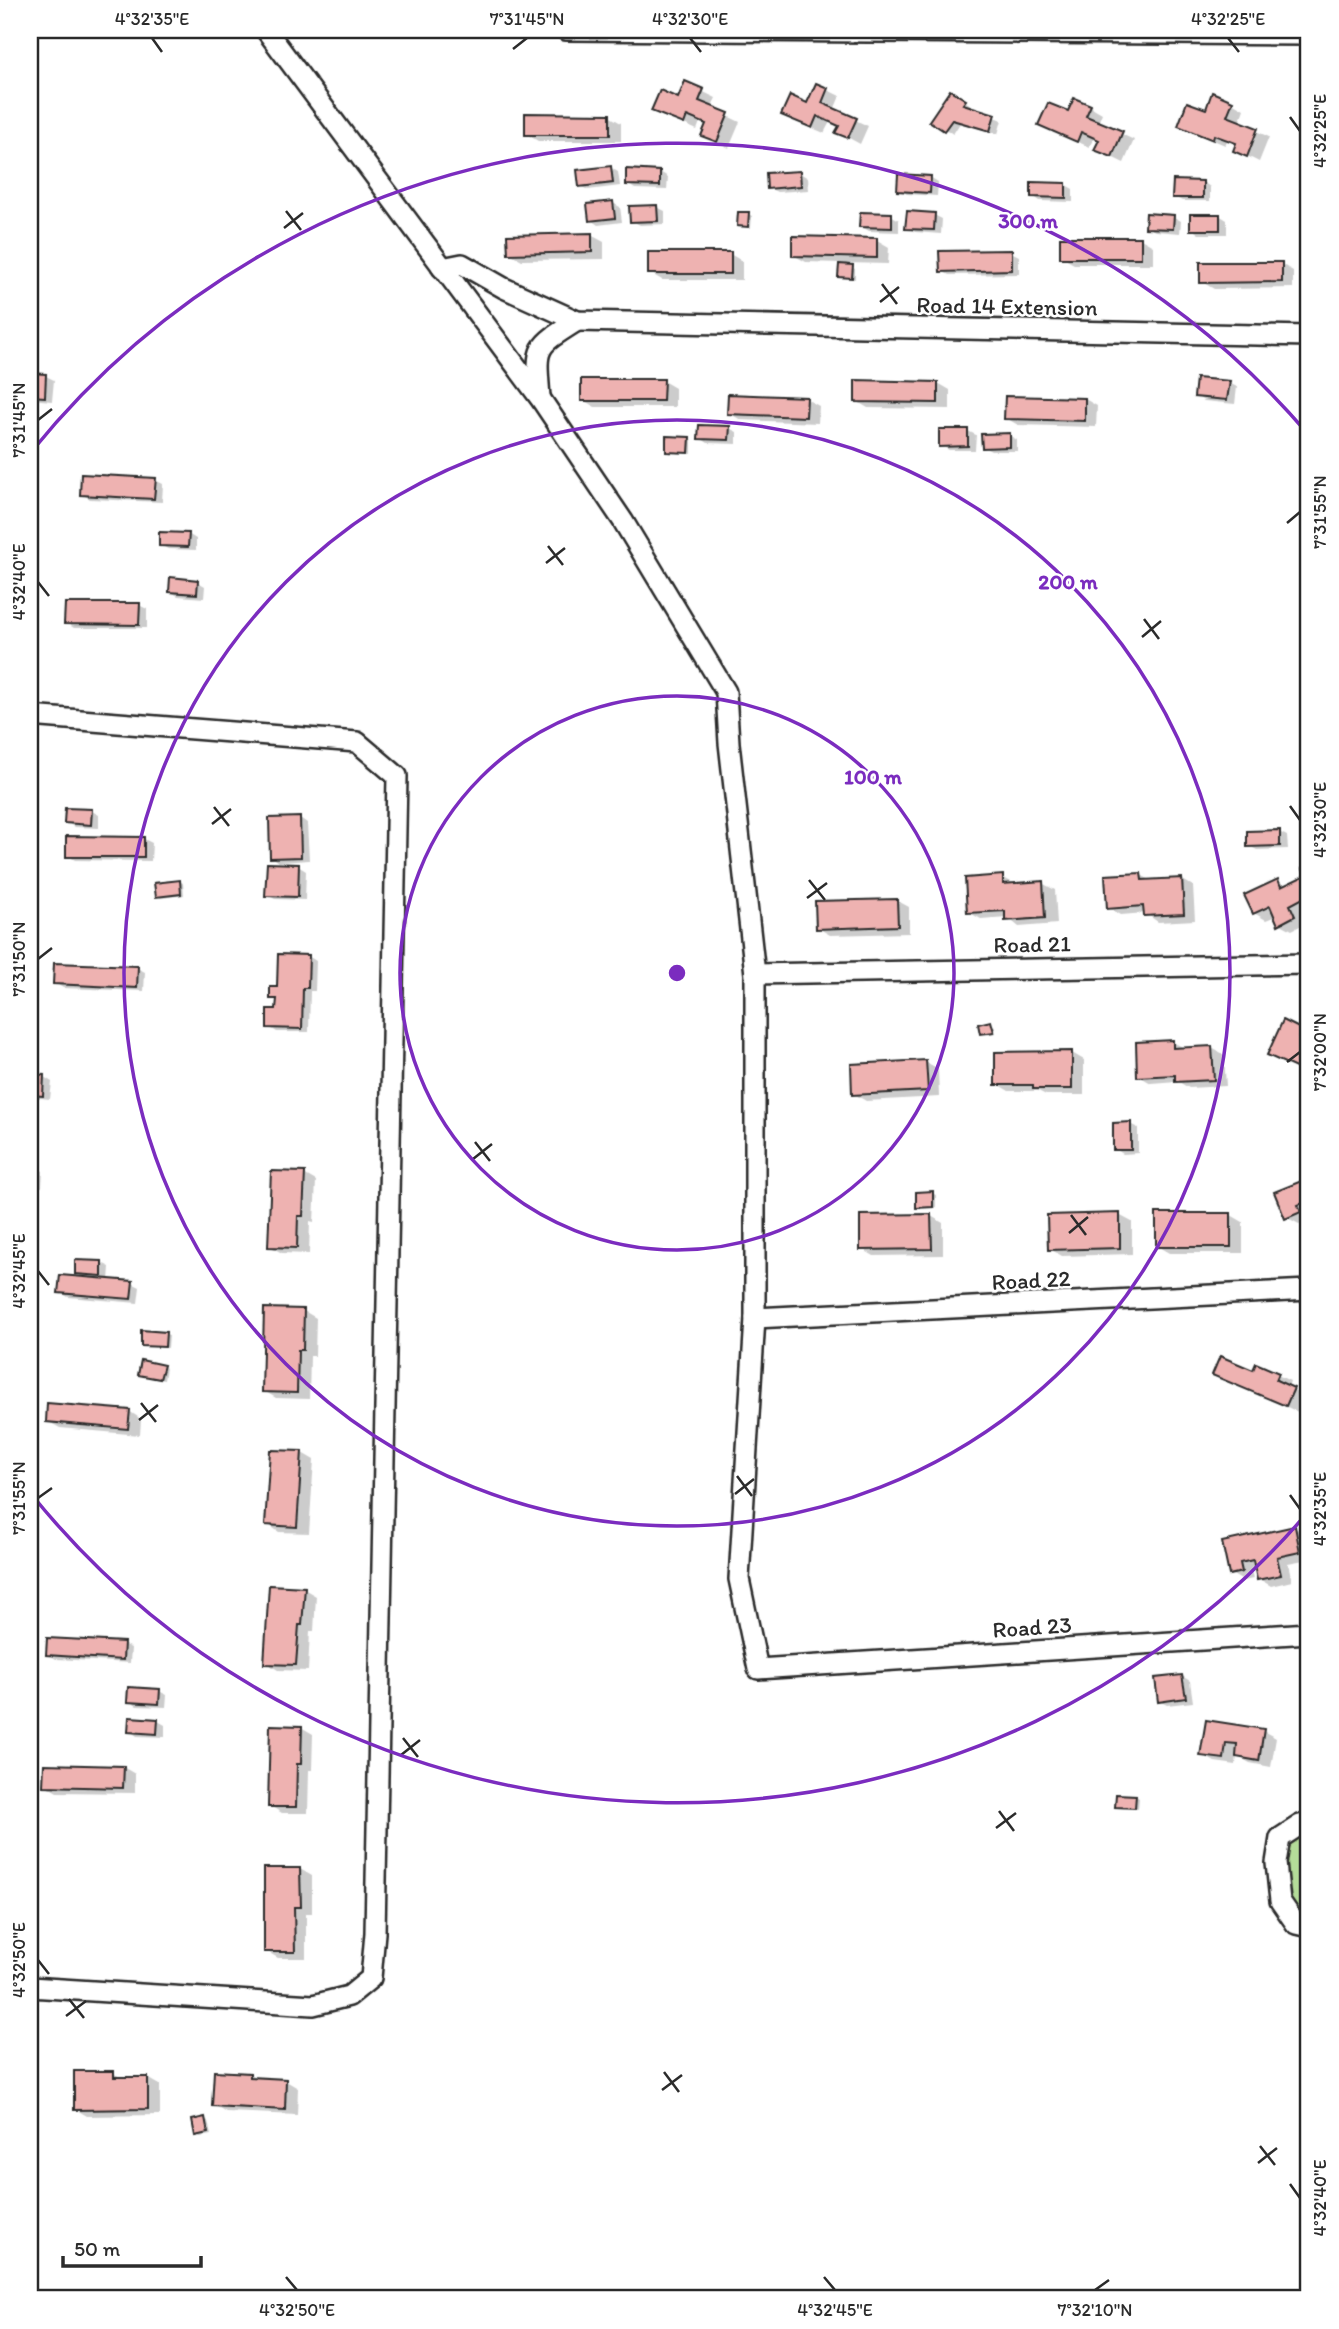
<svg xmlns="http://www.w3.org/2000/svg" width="1339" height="2329" font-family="Itim,sans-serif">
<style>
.green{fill:#b4dc99;stroke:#708462;stroke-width:2}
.shadow{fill:#0003}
.building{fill:#eeb2b1;stroke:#2b2b2b;stroke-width:2}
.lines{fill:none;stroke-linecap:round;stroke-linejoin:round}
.street-casing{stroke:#2b2b2b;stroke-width:24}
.street{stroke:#fff;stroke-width:19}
.ticks{fill:none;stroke:#2b2b2b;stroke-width:2.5}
.ring{fill:none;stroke:#7b2cbf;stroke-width:3.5}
.labels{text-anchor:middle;stroke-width:5;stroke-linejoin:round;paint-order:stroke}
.street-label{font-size:23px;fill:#2b2b2b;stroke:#fff}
.centre{fill:#7b2cbf;stroke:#fff;stroke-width:3.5}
.ring-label{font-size:21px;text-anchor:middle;font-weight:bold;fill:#7b2cbf;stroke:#fff;stroke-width:5;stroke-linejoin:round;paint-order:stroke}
.neatline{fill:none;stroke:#2b2b2b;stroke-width:2.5}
.ticks-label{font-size:18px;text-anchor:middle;fill:#2b2b2b}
</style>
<rect width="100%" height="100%" fill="#fff"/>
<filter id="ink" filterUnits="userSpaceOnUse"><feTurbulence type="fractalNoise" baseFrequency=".0143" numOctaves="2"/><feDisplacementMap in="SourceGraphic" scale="14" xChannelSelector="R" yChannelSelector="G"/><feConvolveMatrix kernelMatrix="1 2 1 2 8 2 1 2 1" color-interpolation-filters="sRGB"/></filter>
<g filter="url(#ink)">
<polygon class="green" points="1309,1823 1309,1927 1280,1901 1280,1838"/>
<g class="shadow">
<polygon points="685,83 716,98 711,108 740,122 729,148 703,135 707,125 700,122 697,130 653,110 679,100"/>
<polygon points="817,85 840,96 834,110 868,126 860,144 838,132 840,126 830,122 824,133 796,121 808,105"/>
<polygon points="958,96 972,106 970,108 1002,120 998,134 960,123 953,134 931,120"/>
<polygon points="1232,102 1244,109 1239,123 1269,137 1259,162 1235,150 1237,144 1227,141 1225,145 1180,126 1207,111"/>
<polygon points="1090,106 1102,113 1098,123 1134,140 1124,163 1097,150 1100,141 1094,138 1089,147 1040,124"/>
<polygon points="609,116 621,123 621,141 538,141 526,134"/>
<polygon points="611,168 618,172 620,186 588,190 580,186"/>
<polygon points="660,172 668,177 667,190 635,189 627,184"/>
<polygon points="800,173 808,178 809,190 777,192 769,188"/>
<polygon points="930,177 938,182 937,196 907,194 899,190"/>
<polygon points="1203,182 1210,187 1210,201 1182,201 1174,197"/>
<polygon points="1066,185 1073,189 1073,202 1040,201 1033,196"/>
<polygon points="613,203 620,207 622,222 598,225 591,220"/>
<polygon points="657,207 665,211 665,224 640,225 632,221"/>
<polygon points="748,214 752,216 751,228 738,225"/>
<polygon points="891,215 899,220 899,232 869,231 861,226"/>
<polygon points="934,215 942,219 941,234 915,232 907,228"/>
<polygon points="1219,215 1227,220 1227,234 1199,234 1192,229"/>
<polygon points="1174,217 1181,221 1180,233 1155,231 1147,227"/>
<polygon points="591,235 604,242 604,259 522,260 509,253"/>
<polygon points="1141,239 1153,246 1153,264 1074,264 1061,257"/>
<polygon points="877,240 889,247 888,264 846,263 855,269 855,279 840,276 841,263 806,262 793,255"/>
<polygon points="1011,252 1019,256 1019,274 949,275 942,271"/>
<polygon points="730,254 742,261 742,280 662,280 650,273"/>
<polygon points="1281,264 1293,271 1293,288 1214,289 1202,282"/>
<polygon points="30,375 46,376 54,380 52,401 30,399"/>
<polygon points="663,381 675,388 675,407 595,407 583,400"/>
<polygon points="938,383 950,390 950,409 868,408 856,401"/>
<polygon points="1229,383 1237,387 1235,404 1204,401 1196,396"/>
<polygon points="806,399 819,406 818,423 741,420 729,413"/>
<polygon points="1085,399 1097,406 1096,427 1018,425 1006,418"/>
<polygon points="729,428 737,432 737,444 708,443 700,438"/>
<polygon points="968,431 976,435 975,450 949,450 941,446"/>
<polygon points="1009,435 1017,440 1017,451 991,451 983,447"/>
<polygon points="689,438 692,440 692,454 668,451"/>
<polygon points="155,480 163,484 162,502 90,499 82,494"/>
<polygon points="188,534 196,539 196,550 168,549 160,545"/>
<polygon points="198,582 205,586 204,598 178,596 170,591"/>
<polygon points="139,605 147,609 147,628 74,628 66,623"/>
<polygon points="92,811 99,815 99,828 74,827 66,822"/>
<polygon points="300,818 307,823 309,860 279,862 272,857"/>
<polygon points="1279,832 1287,836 1288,849 1257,850 1249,846"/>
<polygon points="144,839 152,843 151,861 75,860 68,856"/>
<polygon points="298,866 306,871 305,900 275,899 267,895"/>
<polygon points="1309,866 1309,908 1301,912 1306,923 1292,930 1279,923 1276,916 1266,920 1254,913 1278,881 1287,886 1308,876 1305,868"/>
<polygon points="1141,875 1152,881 1181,879 1193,886 1195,920 1158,922 1145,913 1121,915 1109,908"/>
<polygon points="1002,877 1015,884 1042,883 1055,890 1057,924 1019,927 1007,917 981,919 968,912"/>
<polygon points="179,881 183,883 184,895 161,898 157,896"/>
<polygon points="896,900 909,907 909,933 830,935 818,928"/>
<polygon points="308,956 316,961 315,991 310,991 309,1032 277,1032 269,1027 278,1011 278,1002 272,998"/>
<polygon points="137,968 145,972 144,991 63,988 55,983"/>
<polygon points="991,1023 994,1025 996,1033 985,1035 982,1033"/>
<polygon points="1302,1031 1309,1035 1309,1074 1269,1054"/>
<polygon points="1173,1042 1186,1049 1212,1048 1224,1055 1226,1086 1189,1088 1177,1081 1151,1083 1139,1076"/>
<polygon points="1072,1053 1084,1060 1084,1095 1046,1095 1038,1091 1009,1091 997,1084"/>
<polygon points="926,1062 938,1069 939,1097 866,1101 854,1094"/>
<polygon points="30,1076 44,1077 52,1082 50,1099 30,1097"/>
<polygon points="1130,1124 1138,1128 1138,1153 1123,1154 1115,1149"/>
<polygon points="30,1166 43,1171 42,1187 30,1187"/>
<polygon points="304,1174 316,1181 314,1222 310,1221 309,1254 282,1253 269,1246"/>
<polygon points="1309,1180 1309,1220 1299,1224 1286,1217 1277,1193"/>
<polygon points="932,1193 936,1195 936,1208 918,1207"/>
<polygon points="1119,1215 1132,1222 1132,1254 1062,1256 1050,1249"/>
<polygon points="1231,1215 1243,1222 1243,1253 1169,1253 1157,1246"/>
<polygon points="931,1216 943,1223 943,1255 874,1256 862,1249"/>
<polygon points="102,1263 110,1267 109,1281 132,1283 140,1287 138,1303 68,1297 60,1292 86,1279 76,1273"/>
<polygon points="304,1311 316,1318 315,1356 310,1356 309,1399 276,1398 264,1391"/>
<polygon points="166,1334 169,1335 168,1348 142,1345"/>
<polygon points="1257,1365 1290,1381 1288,1387 1305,1396 1298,1412 1214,1374 1254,1372"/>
<polygon points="163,1366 166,1368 164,1380 143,1376"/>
<polygon points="129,1411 141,1419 140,1435 60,1428 47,1421"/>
<polygon points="302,1453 314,1460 309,1533 279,1532 267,1524"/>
<polygon points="1295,1528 1307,1535 1309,1559 1288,1563 1292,1581 1271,1586 1259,1579 1256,1568 1251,1569 1253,1579 1243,1581 1231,1574 1224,1543"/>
<polygon points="304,1589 316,1596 314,1631 310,1631 308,1671 278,1670 266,1663"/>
<polygon points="123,1644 131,1648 130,1663 56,1659 48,1654"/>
<polygon points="1182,1676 1190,1681 1193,1702 1167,1705 1159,1701"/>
<polygon points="159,1691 167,1695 166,1707 137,1706 129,1701"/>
<polygon points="158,1721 165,1725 165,1737 137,1736 130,1731"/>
<polygon points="1208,1722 1263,1731 1276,1738 1271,1767 1250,1763 1237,1756 1236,1765 1215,1762 1202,1755"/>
<polygon points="301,1727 313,1734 312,1770 309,1770 308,1813 282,1813 270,1806"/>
<polygon points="1309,1737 1309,1754 1306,1752"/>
<polygon points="123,1767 135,1774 135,1793 57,1792 45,1785"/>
<polygon points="1136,1796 1139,1798 1138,1809 1117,1806"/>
<polygon points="300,1869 312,1876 312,1913 306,1913 306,1958 278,1958 266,1951"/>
<polygon points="113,2073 122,2078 148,2078 160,2085 160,2115 87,2116 75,2109"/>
<polygon points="250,2074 258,2079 286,2081 298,2088 297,2115 226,2112 214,2105"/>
<polygon points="205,2119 208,2121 211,2135 200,2137 197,2135"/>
</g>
<g class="building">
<polygon points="685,81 704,89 699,101 729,113 717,142 701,136 706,124 687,116 684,124 651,111 660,90 678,98"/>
<polygon points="816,83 828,88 822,103 857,118 848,138 835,133 839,126 817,116 812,128 781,115 790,95 807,103"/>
<polygon points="950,90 966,100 963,104 995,114 990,131 952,120 944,131 929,121"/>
<polygon points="1212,92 1233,101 1227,116 1258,128 1247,157 1233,151 1236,143 1214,135 1213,140 1178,126 1187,102 1206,109"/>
<polygon points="1074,98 1091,105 1086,116 1123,131 1112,157 1094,150 1099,140 1081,132 1077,142 1038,125 1048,103 1068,111"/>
<polygon points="525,113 610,114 610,135 525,135"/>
<polygon points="611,166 613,183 579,187 577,170"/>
<polygon points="626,169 660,171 660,186 626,185"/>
<polygon points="800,171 801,186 767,189 766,173"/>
<polygon points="898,174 931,176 930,193 897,191"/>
<polygon points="1173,180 1203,181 1203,198 1172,198"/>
<polygon points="1031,182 1066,183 1066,198 1031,197"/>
<polygon points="613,201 615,218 589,221 587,204"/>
<polygon points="657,205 658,221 630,222 629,206"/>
<polygon points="907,211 935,213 934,230 905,229"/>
<polygon points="738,212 749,212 748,227 737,226"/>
<polygon points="860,212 892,213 892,228 859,227"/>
<polygon points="1146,213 1174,215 1173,229 1145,228"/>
<rect x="1190" y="214" width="30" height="16"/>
<polygon points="592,233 592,252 508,254 507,235"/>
<polygon points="792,236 877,238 877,258 792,256"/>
<rect x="1060" y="237" width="81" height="21"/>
<polygon points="1012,250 1012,270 940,272 939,251"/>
<rect x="648" y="252" width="83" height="22"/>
<polygon points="1200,262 1282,262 1282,282 1200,283"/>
<polygon points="839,264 853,265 852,278 838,277"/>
<polygon points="30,373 46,374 45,397 30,396"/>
<polygon points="1196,378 1230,381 1227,400 1194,397"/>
<polygon points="581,379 664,379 663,401 581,401"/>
<polygon points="855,380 938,382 938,403 855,402"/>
<polygon points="728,394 807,397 806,417 727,414"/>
<polygon points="1005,396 1085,398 1085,421 1004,419"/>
<polygon points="699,425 730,426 729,440 698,439"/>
<polygon points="939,429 968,429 968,446 939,447"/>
<polygon points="1010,433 1010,447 982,448 981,434"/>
<polygon points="666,436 690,437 689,453 666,452"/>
<polygon points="81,474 156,478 154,499 80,495"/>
<polygon points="159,532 189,533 188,547 159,546"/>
<polygon points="170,577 198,580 197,594 169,592"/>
<polygon points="65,603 140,603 139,625 64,624"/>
<polygon points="65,808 92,809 91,825 64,823"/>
<polygon points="300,817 301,857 270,858 269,818"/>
<polygon points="1280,830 1280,846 1247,847 1247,831"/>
<polygon points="66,836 144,837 144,857 66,857"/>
<polygon points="267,863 299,864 298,897 265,896"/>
<polygon points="1309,864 1309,895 1290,905 1295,916 1278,925 1270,906 1253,914 1244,895 1278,879 1281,887 1306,875 1302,868"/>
<polygon points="1141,873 1142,880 1182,878 1184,914 1144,916 1143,906 1107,909 1105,875"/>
<polygon points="1003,875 1003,884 1043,881 1045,918 1005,921 1005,911 967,913 965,878"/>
<polygon points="180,880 181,894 156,897 154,883"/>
<polygon points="897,899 898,926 816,929 815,901"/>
<polygon points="278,954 309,955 308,988 303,988 302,1029 267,1028 267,1009 276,1009 277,999 270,999 270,987 277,987"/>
<polygon points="54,963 138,966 137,988 53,984"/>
<polygon points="1283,1020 1303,1030 1299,1037 1309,1042 1309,1074 1267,1055"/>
<polygon points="991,1021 994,1032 980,1034 978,1024"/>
<polygon points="1173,1040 1173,1048 1212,1046 1214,1080 1175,1082 1175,1075 1137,1077 1136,1042"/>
<polygon points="1072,1051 1072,1089 1033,1089 1033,1085 995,1085 995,1052"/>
<polygon points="926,1060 928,1091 852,1095 851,1064"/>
<polygon points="30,1074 44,1075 43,1096 30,1095"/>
<polygon points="1131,1122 1131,1150 1113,1150 1113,1123"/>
<polygon points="271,1171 305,1172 303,1216 298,1216 297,1248 268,1247"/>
<polygon points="1309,1178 1309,1212 1305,1202 1298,1205 1301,1212 1285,1219 1274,1192"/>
<polygon points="933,1191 933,1207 916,1208 916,1192"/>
<polygon points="1120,1213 1120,1248 1048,1250 1047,1215"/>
<rect x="1156" y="1213" width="75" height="34"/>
<polygon points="931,1214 932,1249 860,1250 860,1215"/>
<polygon points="75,1260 102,1261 102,1276 75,1274"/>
<polygon points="60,1275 133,1281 131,1299 58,1293"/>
<polygon points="264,1308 304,1309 303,1350 298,1350 297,1393 262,1392"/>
<polygon points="141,1330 166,1332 165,1347 141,1346"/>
<polygon points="1220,1356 1253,1370 1256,1363 1279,1373 1276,1380 1294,1388 1286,1406 1212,1375"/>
<polygon points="141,1360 164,1365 160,1379 138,1375"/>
<polygon points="47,1403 130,1410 128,1429 46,1422"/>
<polygon points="270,1450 302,1451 297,1527 265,1525"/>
<polygon points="1295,1526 1300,1552 1277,1557 1281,1575 1257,1580 1253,1560 1240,1563 1242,1572 1229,1575 1222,1542"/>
<polygon points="269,1585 305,1587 302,1625 299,1625 296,1665 264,1664"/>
<polygon points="47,1638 124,1642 123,1660 46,1655"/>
<polygon points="1182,1675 1186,1698 1158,1702 1155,1678"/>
<polygon points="128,1687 160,1689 159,1704 127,1702"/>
<polygon points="129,1717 158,1719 157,1734 128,1732"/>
<polygon points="1206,1720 1264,1729 1259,1761 1236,1757 1237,1744 1226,1743 1224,1759 1200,1756"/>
<polygon points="270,1725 302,1726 301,1764 297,1764 296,1807 268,1807"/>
<polygon points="44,1764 124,1766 123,1788 43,1786"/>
<polygon points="1116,1794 1136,1795 1135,1808 1115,1807"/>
<polygon points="264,1868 300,1868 301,1907 294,1907 295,1952 264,1952"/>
<polygon points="74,2071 114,2071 114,2077 148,2077 148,2109 74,2110"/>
<polygon points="214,2071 250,2073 250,2077 286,2079 285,2110 212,2106"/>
<polygon points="205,2117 208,2133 195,2136 192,2120"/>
</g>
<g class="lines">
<g class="street-casing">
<g id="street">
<polyline points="266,30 540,398 623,521 726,692 729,743 755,974 755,1318 739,1579 758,1669 1309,1633"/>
<polyline points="566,30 1309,35"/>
<polyline points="442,268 462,264 504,288 577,321 1309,336"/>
<path d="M540,397C536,346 534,348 577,321"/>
<polyline points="30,716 357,742 397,776 375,1933 371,1978 349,1996 313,2005 30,1987"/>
<polyline points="755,974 1309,964"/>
<polyline points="755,1318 1309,1290"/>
<polyline points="1309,1823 1300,1825 1280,1838 1276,1863 1280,1901 1296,1924 1309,1927"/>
</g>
</g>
<use href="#street" class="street"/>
</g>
</g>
<path class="ticks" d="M152,38L162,52M690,38L701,52M1228,38L1239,52M513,49L527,38M1290,117L1300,131M286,211L301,230M284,228L303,213M882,284L897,304M880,302L899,287M38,420L52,409M1287,523L1300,512M548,546L563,565M546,563L565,548M38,582L49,596M1144,619L1159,639M1142,637L1161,621M1290,806L1300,820M214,807L229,826M212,824L231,809M809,880L825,900M807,898L827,883M38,959L52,948M1287,1062L1300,1052M475,1142L490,1161M473,1159L492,1144M1071,1215L1086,1235M1069,1233L1088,1217M38,1271L49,1285M141,1403L156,1422M139,1420L158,1405M737,1476L752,1496M735,1494L754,1479M1290,1495L1300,1509M38,1498L52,1488M403,1738L418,1757M401,1755L420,1740M999,1811L1014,1831M996,1828L1016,1813M38,1960L49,1974M69,1999L84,2018M66,2016L86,2001M664,2072L679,2092M662,2090L682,2075M1260,2146L1275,2165M1258,2163L1277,2148M1290,2184L1300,2198M286,2277L297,2290M824,2277L835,2290M1095,2290L1109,2280"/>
<g class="ring">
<circle cx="677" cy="973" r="277"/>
<circle cx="677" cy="973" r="553"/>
<path d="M1308 1512A830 830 0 0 1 32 1495M32 451A830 830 0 0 1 1308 434"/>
</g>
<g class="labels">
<g class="street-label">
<text transform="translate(1007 306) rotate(1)" y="8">Road 14 Extension</text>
<text transform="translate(1032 944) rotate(-1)" y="8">Road 21</text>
<text transform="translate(1031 1280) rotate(-3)" y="8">Road 22</text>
<text transform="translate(1032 1627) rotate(-4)" y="8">Road 23</text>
</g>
</g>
<circle cx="677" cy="973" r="10" class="centre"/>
<g class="ring-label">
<text x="1028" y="228">300 m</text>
<text x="1068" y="589">200 m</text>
<text x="873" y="784">100 m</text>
</g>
<rect width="1339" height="2329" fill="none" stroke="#fff" stroke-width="77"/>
<path d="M63 2256v10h138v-10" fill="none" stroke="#2b2b2b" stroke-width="3.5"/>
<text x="74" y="2256" font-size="21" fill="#2b2b2b" stroke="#ffffff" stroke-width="5" paint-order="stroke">50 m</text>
<rect x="38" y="38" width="1262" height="2252" class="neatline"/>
<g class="ticks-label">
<text x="152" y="25">4°32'35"E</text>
<text x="527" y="25">7°31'45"N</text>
<text x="690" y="25">4°32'30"E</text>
<text x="1228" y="25">4°32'25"E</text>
<text transform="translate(1320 131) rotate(-90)" y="6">4°32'25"E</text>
<text transform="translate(19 420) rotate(-90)" y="6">7°31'45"N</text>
<text transform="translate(1320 512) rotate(-90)" y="6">7°31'55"N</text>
<text transform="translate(19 582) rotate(-90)" y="6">4°32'40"E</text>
<text transform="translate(1320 820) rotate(-90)" y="6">4°32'30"E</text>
<text transform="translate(19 959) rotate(-90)" y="6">7°31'50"N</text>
<text transform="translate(1320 1052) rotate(-90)" y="6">7°32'00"N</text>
<text transform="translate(19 1271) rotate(-90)" y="6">4°32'45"E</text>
<text transform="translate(19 1498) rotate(-90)" y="6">7°31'55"N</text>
<text transform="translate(1320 1509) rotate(-90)" y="6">4°32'35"E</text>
<text transform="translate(19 1960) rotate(-90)" y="6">4°32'50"E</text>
<text transform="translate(1320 2198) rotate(-90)" y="6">4°32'40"E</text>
<text x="297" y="2316">4°32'50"E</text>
<text x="835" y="2316">4°32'45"E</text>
<text x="1095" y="2316">7°32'10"N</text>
</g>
</svg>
